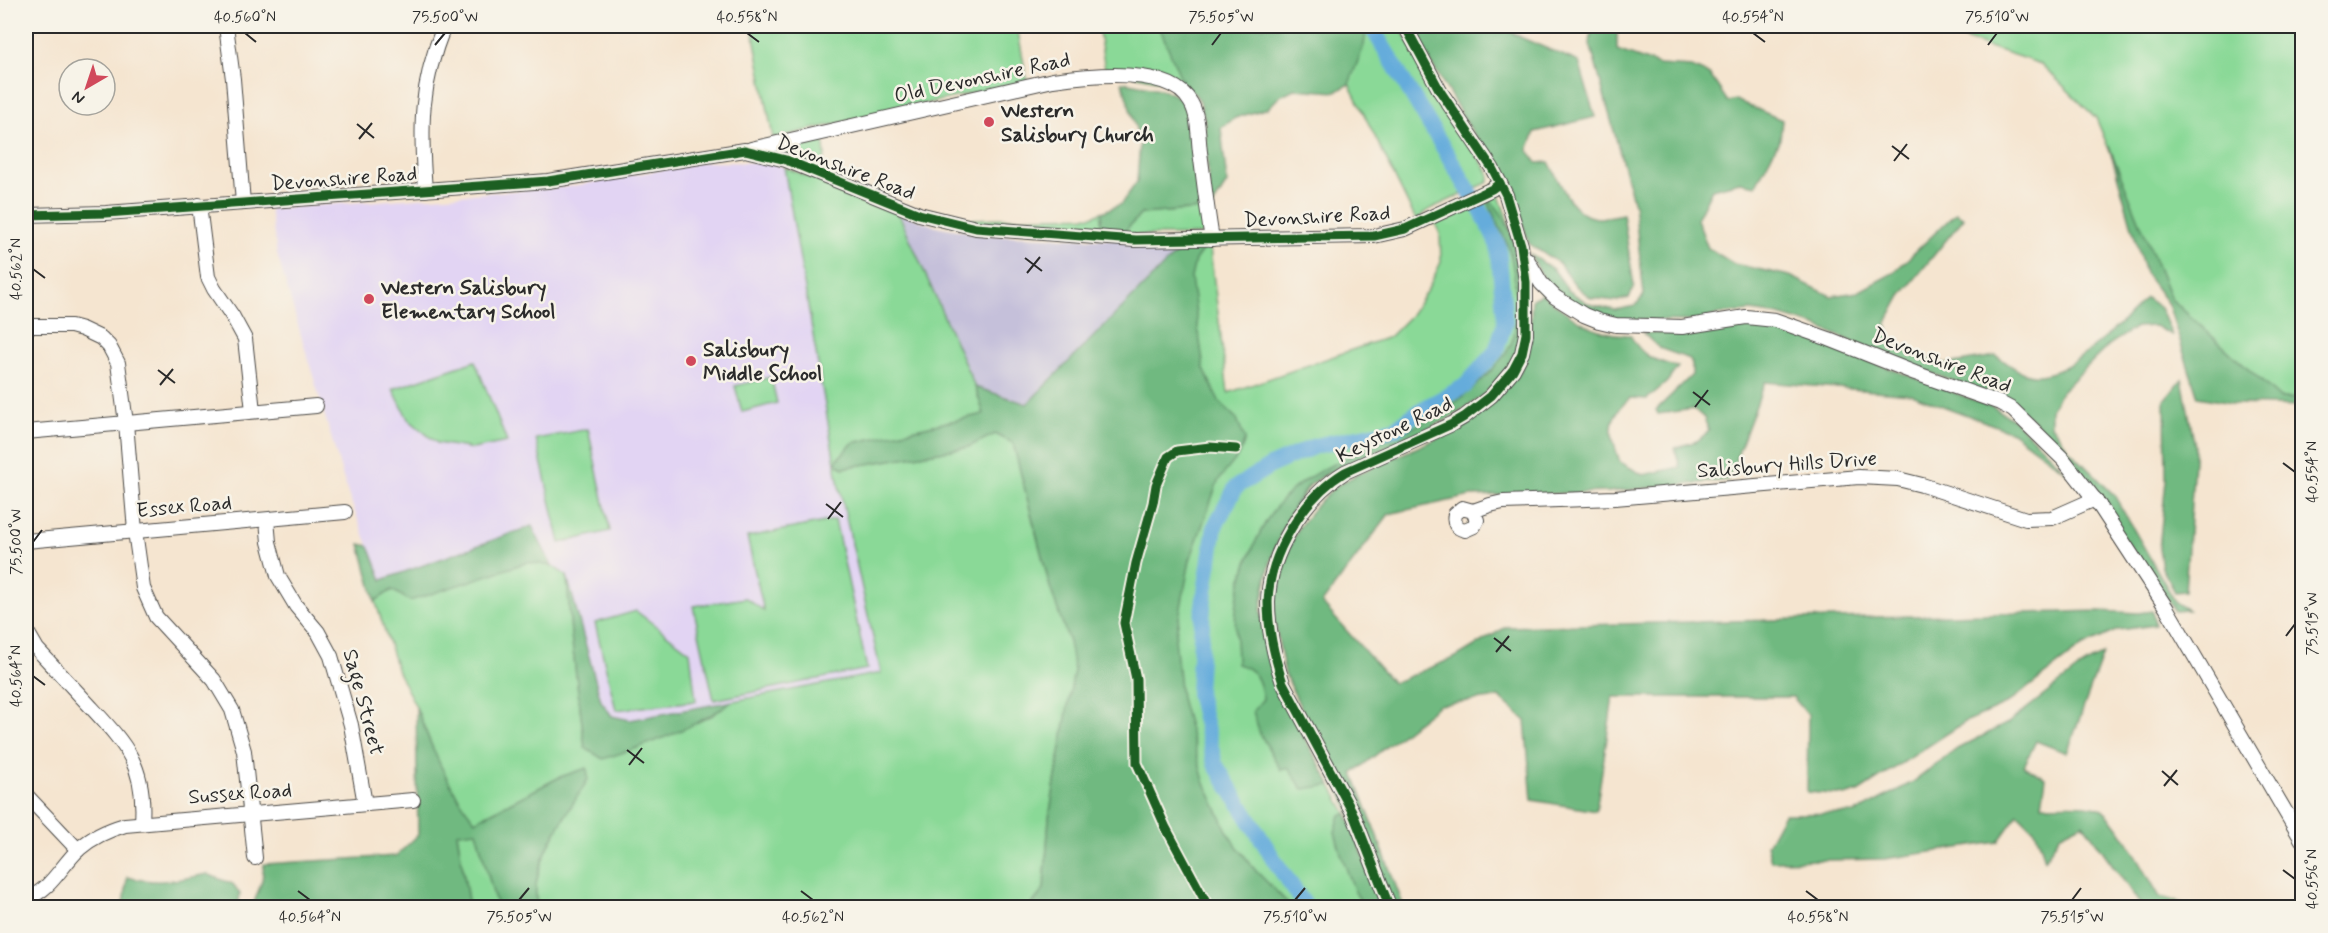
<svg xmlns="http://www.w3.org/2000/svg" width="2328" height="933" font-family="Mynerve,sans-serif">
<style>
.built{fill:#e2d4f3}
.industrial{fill:#c5c0da}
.green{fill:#8ad997;stroke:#5a8261;stroke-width:1.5}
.forest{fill:#6fb980;stroke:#4d7256;stroke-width:1.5}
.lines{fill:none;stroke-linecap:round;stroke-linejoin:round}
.river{stroke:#65acdb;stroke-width:16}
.minor-casing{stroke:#494744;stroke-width:16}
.minor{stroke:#fff;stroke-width:14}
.cycleway-casing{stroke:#f7f3e8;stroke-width:13}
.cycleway{stroke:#1b5e20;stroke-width:9}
.ticks{fill:none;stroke:#2b2b2b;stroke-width:2}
.poi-dot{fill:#d1495b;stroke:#f7f3e8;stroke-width:2}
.labels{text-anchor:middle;stroke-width:5;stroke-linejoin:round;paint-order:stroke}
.street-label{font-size:21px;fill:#2b2b2b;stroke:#f7f3e8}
.poi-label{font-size:21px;font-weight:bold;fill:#2b2b2b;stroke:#f7f3e8;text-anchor:start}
.neatline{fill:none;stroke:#2b2b2b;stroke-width:2}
.ticks-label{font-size:15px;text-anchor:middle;fill:#2b2b2b}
</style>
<rect width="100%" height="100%" fill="#f7f3e8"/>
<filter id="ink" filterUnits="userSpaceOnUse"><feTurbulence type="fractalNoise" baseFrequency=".0167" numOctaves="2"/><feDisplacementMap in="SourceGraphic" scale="12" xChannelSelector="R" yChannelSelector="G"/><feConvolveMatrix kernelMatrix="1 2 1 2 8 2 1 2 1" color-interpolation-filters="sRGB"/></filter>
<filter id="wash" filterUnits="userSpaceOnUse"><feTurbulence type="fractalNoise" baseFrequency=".008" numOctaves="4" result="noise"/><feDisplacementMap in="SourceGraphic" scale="24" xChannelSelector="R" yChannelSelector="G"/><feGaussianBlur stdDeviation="1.35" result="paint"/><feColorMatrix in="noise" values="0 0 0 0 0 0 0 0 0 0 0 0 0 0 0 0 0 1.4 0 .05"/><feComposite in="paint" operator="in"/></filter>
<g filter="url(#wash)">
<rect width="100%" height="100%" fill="#f5e5d0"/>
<polygon class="built" points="705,162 769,163 784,167 839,486 881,673 630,720 612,717 599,699 567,576 552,566 532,526 382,580 348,494 277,254 270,209 568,187"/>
<polygon class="industrial" points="898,212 934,226 988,235 1187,242 1027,405 975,387"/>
<g class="green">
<polygon points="752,26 1017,26 1027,81 773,138"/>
<polygon points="1098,26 1399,26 1489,174 1489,182 1430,209 1416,220 1328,41 1184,86 1105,69"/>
<polygon points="1925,26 2302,26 2302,399 2280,398 2171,299 2096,118 2041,64"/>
<polygon points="823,138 825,155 821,169 776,149"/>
<path d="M784,167L898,212L975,387L984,414L853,443L835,462L843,468L968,447L995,434L1013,443L1050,587L1068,637L1027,405L1209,241L1228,393L1389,337L1411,315L1428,289L1441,262L1440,234L1435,223L1498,193L1515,241L1517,351L1476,400L1339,467L1311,484L1287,518L1270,563L1261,611L1267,654L1282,698L1349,818L1383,907H1116L1074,672L1049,818L1044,889L1030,907H538C525,869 569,812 588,779L587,769L560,777L475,821L457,799L439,764L416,707L398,672L375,600L392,590L493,573L528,562L552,566L567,576L571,634L585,748L635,749L711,716L733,701L881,673L839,486Z"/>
<polygon points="1201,209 1206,230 1200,235 1121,235 1141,214"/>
<polygon points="1102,212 1100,233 971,222 933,213 968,219 1092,216"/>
<polygon points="475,361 507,442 473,449 437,443 408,419 393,389"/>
<polygon points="771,377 777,403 742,412 735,386"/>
<polygon points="588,429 610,531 560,543 536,439"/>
<polygon points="835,520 867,669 714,700 693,606 746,598 764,611 747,537"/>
<polygon points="636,611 690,652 696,701 616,710 595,623"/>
<polygon points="476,830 497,907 469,907 457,832"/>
</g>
<g class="forest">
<polygon points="1159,26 1360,26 1366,32 1364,45 1349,84 1336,92 1294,89 1280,96 1268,108 1235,118 1221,128 1227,183 1210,210 1205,121 1200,101 1194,93 1184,86"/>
<path d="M1409,26H1500L1522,38L1579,62L1595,117L1535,132L1528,150L1537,163L1549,162C1560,182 1572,218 1599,218C1607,218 1615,215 1623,214L1634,286L1629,298L1617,301L1591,298L1576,286L1559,263L1529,244L1516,202L1504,177L1473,133Z"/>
<path d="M1592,26H1617V50L1659,65L1692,67L1710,75L1728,102L1736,100L1782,120L1780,139L1756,185L1740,182L1712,189L1697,219L1708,248L1734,264L1790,276L1831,296L1858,292L1893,273L1956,213L1964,218L1901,296L1886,324L1892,343L1910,353L1947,364L1996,356C2005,361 2014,369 2024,373C2063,388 2121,322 2146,298L2160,308L2172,335L2155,326L2136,327L2109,345L2061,392L2051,409V425L2071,452L2114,495L2176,603L2188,610L2175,611L2067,457L2036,423L2010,402L1885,356L1816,326L1779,315L1751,311L1719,314L1698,321L1612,320L1587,311L1546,282L1529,253L1554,270L1569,291L1589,304L1615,310L1635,306L1644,295L1634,204L1590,44Z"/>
<path d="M1122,82C1147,86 1173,88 1190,107L1201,209L1141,214L1121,235L1100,233L1102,212L1121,204L1137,182L1140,142Z"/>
<polygon points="2109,146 2171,299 2280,398 2302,399 2302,406 2237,404 2198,397 2168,304 2145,273"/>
<path d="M1487,198C1511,216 1515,247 1519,275C1522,295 1524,333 1517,352C1497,404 1418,435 1371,454C1353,462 1324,471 1310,485C1294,500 1285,523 1277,544C1269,564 1263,588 1261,610C1261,617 1263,625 1264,632C1272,689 1304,736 1331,785L1303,789L1288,768L1281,770L1259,732L1253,711L1263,699C1260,680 1256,669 1237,664C1237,646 1234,627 1236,610C1239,573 1262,516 1290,492C1304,479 1323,469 1340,461C1392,437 1442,420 1484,378C1497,365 1513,349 1515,329C1517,306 1516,276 1510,253C1505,235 1493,217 1487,198Z"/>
<polygon points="1209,241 1195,260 1191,278 1204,369 1220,403 1237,419 1245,439 1240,454 1218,481 1190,560 1175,639 1181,698 1204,781 1230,837 1256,871 1292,907 1030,907 1044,889 1049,818 1074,670 1069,642 1050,587 1013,443 995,434 968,447 843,468 835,462 853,443 984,414 975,387 1027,404 1187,242"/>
<path d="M1542,294C1568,315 1595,336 1630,335C1643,358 1653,360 1678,367L1667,382L1647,399L1630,398C1605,420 1610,433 1620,462L1643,475L1680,467L1675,448L1697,441L1709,431L1704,418L1694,409L1658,414L1656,410L1692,375V364L1690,359L1659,348L1643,333L1702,332L1731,325H1758L1787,330L1995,408L2013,419L2068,473L2012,432L1911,394L1765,382L1728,480L1608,492L1471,496L1389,514L1322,603L1393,683L1456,657L1506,627L2099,611L2138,613L2152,611L2155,625L2118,630L2083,646L2006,704L1965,722L1858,792L1848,795L1807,792L1808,715L1793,697H1613L1596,811L1532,800L1525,720L1499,697L1439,705L1353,773L1404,907L1395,908L1285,674L1274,618L1275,590L1283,560L1299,527L1321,500L1336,486L1358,474L1460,428L1492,403L1520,372L1530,341L1532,299Z"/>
<polygon points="2182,379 2195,446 2185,591 2175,592 2162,568 2159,549 2166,480 2165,400"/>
<polygon points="532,526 552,566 528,562 410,601 392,590 375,601 360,544 369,546 382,580"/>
<path d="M567,576L601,701L612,716L630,720L733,701C695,728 648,745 603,759L585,748L571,634Z"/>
<path d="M2103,654L2067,753L2036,741L2024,766L2046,778L2042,805C2054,805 2089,802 2099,808C2118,818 2147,876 2160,897L2195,907H2142L2083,823L2061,834L2045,859L2036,832L2018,814L1998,842L1884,859L1771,861L1767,845L1784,814L1855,813L1913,782L1957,749L2008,723L2078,669Z"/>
<path d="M416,707C432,748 447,786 475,821L560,777L587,768L588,779C569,812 525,869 538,907H497L476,831L457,833L469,907L252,908L262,881L264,864L396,856L418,835Z"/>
<polygon points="1347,814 1383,907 1364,907 1355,892 1341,854 1335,832 1340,815"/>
<path d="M207,874L233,884L240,894L238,907H120L125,898L127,877C157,885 178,880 207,874Z"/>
</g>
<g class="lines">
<polyline class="river" points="1307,908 1278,866 1215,764 1198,693 1203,606 1215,526 1236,487 1272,465 1315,446 1395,429 1419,411 1465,386 1496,351 1505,322 1498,246 1484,216 1371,26"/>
</g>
</g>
<g filter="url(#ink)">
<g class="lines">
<g class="minor-casing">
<g id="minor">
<polyline points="226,26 233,79 243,203"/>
<path d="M751,149L1053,80C1089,75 1171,65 1191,103C1199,117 1198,136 1200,152C1204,181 1207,210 1212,239"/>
<path d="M425,190C420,126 420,86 444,26"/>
<polyline points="199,205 208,277 214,289 233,317 245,339 253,411"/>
<polyline points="26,215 106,213 548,181 745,150 786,160 919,214 976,228 1135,240 1374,236 1405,229 1492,189 1500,183"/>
<polyline points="1527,259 1541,283 1555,297 1584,315 1599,321 1616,325 1682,327 1746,317 1775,320 1829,339 1915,373 2000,403 2013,410 2063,459 2099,505 2167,609 2302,840"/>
<polyline points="26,326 71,326 82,329 101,338 109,346 118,363 126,423 135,531 143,588 156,617 214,680 232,710 244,751 255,858"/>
<polyline points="26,432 316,406"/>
<path d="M1473,511L1477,520L1474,526L1465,530C1456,528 1453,523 1455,514L1462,508L1473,511L1490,505L1503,502L1615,498L1859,477L1898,479L1922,485L2026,519L2052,518L2095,499"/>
<polyline points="267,520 269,542 278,576 296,606 318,632 331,656 351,725 365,804"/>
<polyline points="26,541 345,512"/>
<path d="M26,630L37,649C55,668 73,688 91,707C126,745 146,766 142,822"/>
<polyline points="26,795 78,850"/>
<path d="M26,899C52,889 60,867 79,849C92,837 108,830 125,825L413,800"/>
<path d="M1390,908L1352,811L1283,683C1274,656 1268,630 1268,602C1269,553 1304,497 1345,472L1452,424L1464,417L1491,396L1513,370L1522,353L1526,334V282L1521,245L1506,195L1492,168L1440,91L1405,26"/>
</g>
</g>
<use href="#minor" class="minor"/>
<g class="cycleway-casing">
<g id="cycleway">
<polyline points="26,215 106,213 548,181 745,150 786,160 919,214 976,228 1135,240 1374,236 1405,229 1492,189 1500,183"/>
<polyline points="1209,908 1166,828 1137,763 1136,679 1124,623 1136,563 1153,503 1156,485 1168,457 1177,451 1210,447 1236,449"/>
<path d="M1390,908L1352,811L1283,683C1274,656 1268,630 1268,602C1269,553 1304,497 1345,472L1452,424L1464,417L1491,396L1513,370L1522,353L1526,334V282L1521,245L1506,195L1492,168L1440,91L1405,26"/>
</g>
</g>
<use href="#cycleway" class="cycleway"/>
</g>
</g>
<path class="ticks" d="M245,33L256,42M747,33L759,42M1753,33L1765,42M435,45L445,33M1212,45L1221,33M1988,45L1997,33M357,124L374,138M359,139L372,123M1892,146L1909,159M1894,161L1907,144M1025,258L1042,271M33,269L45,278M1027,273L1040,257M158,370L175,383M160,385L173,369M1693,392L1710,405M1695,407L1708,390M2283,463L2295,472M826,504L843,517M828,519L841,502M33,542L42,530M2286,636L2295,624M1494,638L1511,651M1496,652L1509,636M33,676L45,685M627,750L644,763M629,765L642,748M2162,771L2178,785M2164,786L2177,770M2283,870L2295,879M298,891L310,900M801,891L813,900M1806,891L1818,900M519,900L529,888M1295,900L1305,888M2072,900L2081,888"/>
<g class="poi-dot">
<circle cx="989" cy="122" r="6"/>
<circle cx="369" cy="299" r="6"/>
<circle cx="691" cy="361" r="6"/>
</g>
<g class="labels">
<g class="street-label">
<text transform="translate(982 77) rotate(-12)" y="7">Old Devonshire Road</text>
<text transform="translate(846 167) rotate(21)" y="7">Devonshire Road</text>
<text transform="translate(344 178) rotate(-4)" y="7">Devonshire Road</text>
<text transform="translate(1317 216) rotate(-3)" y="7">Devonshire Road</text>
<text transform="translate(1942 360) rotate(21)" y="7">Devonshire Road</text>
<text transform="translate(1394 429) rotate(-26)" y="7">Keystone Road</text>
<text transform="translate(1787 464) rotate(-4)" y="7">Salisbury Hills Drive</text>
<text transform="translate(184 506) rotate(-5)" y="7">Essex Road</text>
<text transform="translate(364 702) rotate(75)" y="7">Sage Street</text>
<text transform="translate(240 793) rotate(-4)" y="7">Sussex Road</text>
</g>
<g class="poi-label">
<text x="1001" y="117">Western<tspan x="1001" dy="24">Salisbury Church</tspan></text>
<text x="381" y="294">Western Salisbury<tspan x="381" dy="24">Elementary School</tspan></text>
<text x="703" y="356">Salisbury<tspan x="703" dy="24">Middle School</tspan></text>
</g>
</g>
<rect width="2328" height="933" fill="none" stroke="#f7f3e8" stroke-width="66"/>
<g transform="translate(87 87) rotate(219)"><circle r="28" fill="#f7f3e8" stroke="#a5a39c" stroke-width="1.5"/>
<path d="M0-4.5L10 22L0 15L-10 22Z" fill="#d1495b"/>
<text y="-9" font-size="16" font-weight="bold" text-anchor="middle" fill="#2b2b2b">N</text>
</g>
<rect x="33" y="33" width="2262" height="867" class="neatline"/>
<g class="ticks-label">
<text x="245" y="22">40.560°N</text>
<text x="445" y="22">75.500°W</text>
<text x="747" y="22">40.558°N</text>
<text x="1221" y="22">75.505°W</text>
<text x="1753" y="22">40.554°N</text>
<text x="1997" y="22">75.510°W</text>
<text transform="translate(16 269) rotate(-90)" y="5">40.562°N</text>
<text transform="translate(2312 472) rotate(-90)" y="5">40.554°N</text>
<text transform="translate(16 542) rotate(-90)" y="5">75.500°W</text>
<text transform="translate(2312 624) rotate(-90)" y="5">75.515°W</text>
<text transform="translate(16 676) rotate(-90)" y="5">40.564°N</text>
<text transform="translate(2312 879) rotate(-90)" y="5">40.556°N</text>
<text x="310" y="922">40.564°N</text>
<text x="519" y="922">75.505°W</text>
<text x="813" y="922">40.562°N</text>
<text x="1295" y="922">75.510°W</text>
<text x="1818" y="922">40.558°N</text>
<text x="2072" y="922">75.515°W</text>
</g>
</svg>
